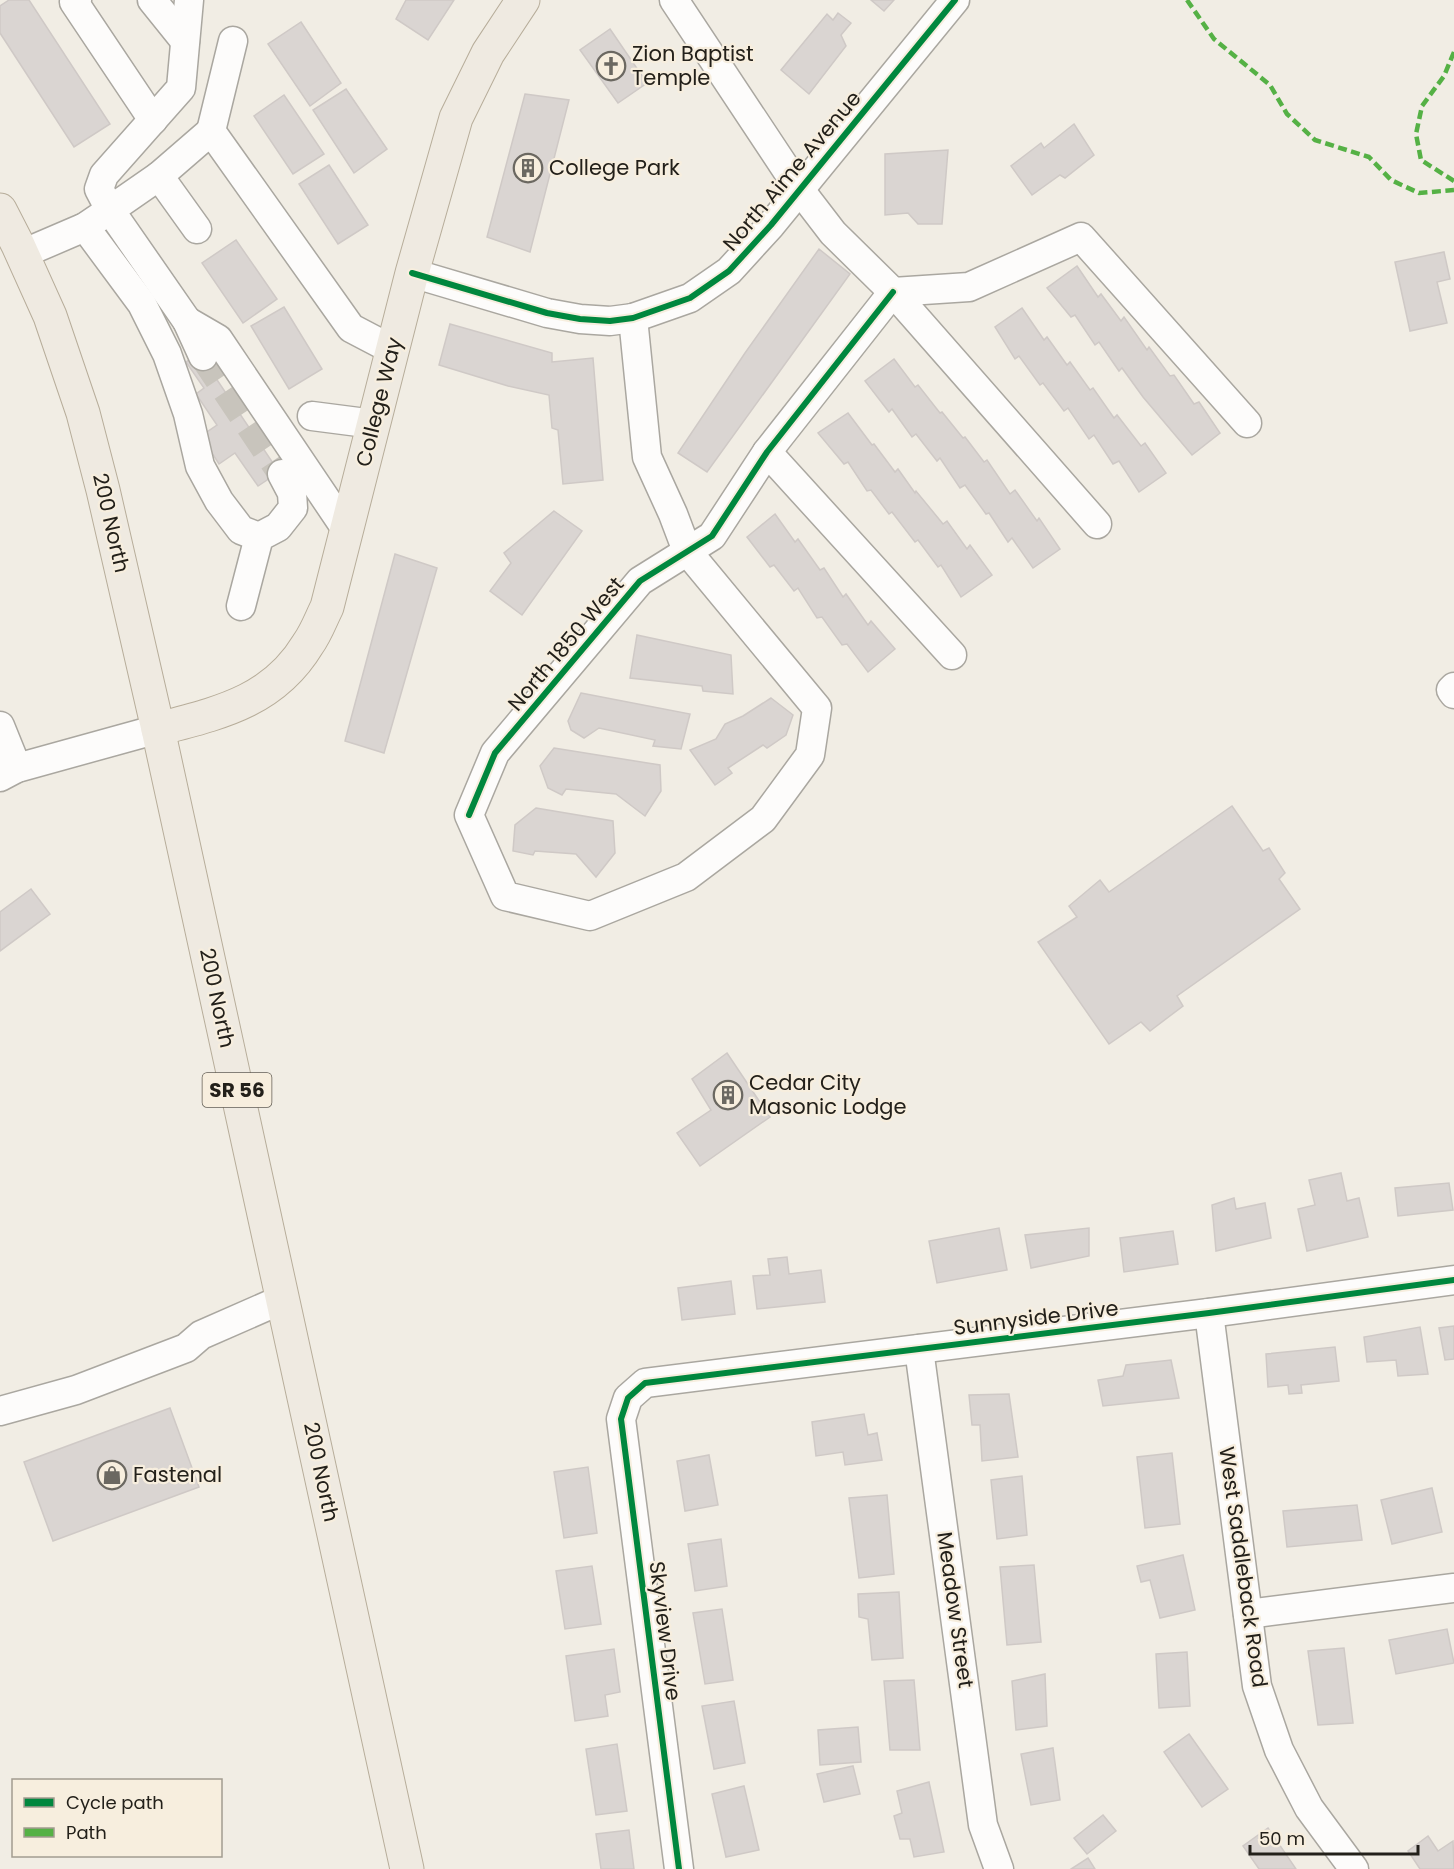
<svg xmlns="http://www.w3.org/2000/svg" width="1454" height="1869" font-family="Poppins,sans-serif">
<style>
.building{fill:#dad5d2;stroke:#cfc9c6;stroke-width:1.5}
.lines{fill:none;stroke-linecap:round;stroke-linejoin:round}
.minor-tunnel{stroke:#c8c4bc;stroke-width:28;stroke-dasharray:28 14;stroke-linecap:butt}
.minor-casing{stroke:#aaa7a0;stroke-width:31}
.major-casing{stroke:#b7ad9a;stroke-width:35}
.minor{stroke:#fdfcfb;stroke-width:28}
.major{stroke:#efeae1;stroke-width:33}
.quiet{stroke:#55b145;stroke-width:4.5;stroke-dasharray:9 4.5;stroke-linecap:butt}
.cycleway-casing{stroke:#f7eede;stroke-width:10}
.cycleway{stroke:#00873e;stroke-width:6}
.labels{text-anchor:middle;stroke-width:4.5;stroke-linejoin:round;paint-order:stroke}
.shield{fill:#f7eede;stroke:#635e55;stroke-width:1.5}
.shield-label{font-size:20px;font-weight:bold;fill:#23201a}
.poi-label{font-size:21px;fill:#23201a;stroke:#f7eede;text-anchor:start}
.street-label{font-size:21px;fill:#23201a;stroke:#f7eede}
</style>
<rect width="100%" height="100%" fill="#f1ede4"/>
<g class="building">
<polygon points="9,0 29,0 110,124 74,147 0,33 0,6"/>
<polygon points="406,0 454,0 428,40 396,19"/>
<polygon points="871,0 894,0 884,11"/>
<polygon points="838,13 851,23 841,35 846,46 809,94 781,70 827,14 833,20"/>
<polygon points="301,22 341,83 310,106 268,44"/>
<polygon points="610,29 647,83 618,103 580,50"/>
<polygon points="346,89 387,149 354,173 313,110"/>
<polygon points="525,94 569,100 530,252 487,237"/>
<polygon points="284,95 324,154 293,174 254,116"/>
<polygon points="1074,124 1094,155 1065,178 1060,175 1032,195 1011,166 1041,143 1044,148"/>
<polygon points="948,150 942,224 918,224 908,213 885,215 885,154"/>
<polygon points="329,165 368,225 338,244 299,184"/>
<polygon points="236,240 277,299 243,323 202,263"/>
<polygon points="819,249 850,274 707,472 678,453 745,353"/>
<polygon points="1444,252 1450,279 1437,282 1447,323 1410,331 1395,262"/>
<polygon points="1077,266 1098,297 1101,294 1121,321 1124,317 1147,350 1149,347 1170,376 1174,375 1194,404 1199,402 1220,433 1192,455 1143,397 1122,368 1119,371 1099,342 1095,345 1075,315 1071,317 1047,288"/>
<polygon points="284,307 322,369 289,389 251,326"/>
<polygon points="1022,308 1044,340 1047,337 1067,365 1070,362 1090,390 1093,388 1114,418 1117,415 1141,446 1145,443 1166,473 1139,492 1119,461 1113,464 1094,435 1089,439 1068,408 1064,411 1043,383 1040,385 1019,356 1015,359 995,327"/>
<polygon points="450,324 552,353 552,362 593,358 603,480 563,484 558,430 552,428 549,395 508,386 439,365"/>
<polygon points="199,353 279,472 258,486 235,453 219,464 201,436 217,425 196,394 204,388 186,362"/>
<polygon points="894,359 915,387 918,385 940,413 942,412 963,438 965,437 984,462 987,460 1010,494 1015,490 1037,521 1039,518 1060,549 1033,568 1012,538 1008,542 989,513 986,514 965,485 960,488 940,458 937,461 916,434 912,437 892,409 889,412 865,381"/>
<polygon points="848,413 872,445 874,444 895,472 898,469 915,493 916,491 943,524 947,521 967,549 970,545 992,575 961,597 941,565 938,567 918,540 915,542 892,512 889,514 871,490 867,491 848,462 844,464 818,433"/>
<polygon points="554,511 582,531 522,615 490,591 511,563 504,553"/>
<polygon points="775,514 795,542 798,539 820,570 824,568 843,597 846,594 868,625 871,621 895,649 868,672 847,644 842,645 822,617 817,618 798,588 794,591 774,565 770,567 747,537"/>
<polygon points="395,554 437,568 384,753 345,741"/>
<polygon points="637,635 731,655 733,694 703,691 702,686 630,678"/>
<polygon points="581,693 690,714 681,749 653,746 655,740 599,728 584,738 571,730 568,721"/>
<polygon points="771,698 793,715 786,735 767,748 763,745 728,768 732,773 715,785 690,750 716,739 725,724 743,716"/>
<polygon points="554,748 660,765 661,791 645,816 616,794 566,789 562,795 548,788 540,766"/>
<polygon points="1232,806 1263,851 1269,848 1285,873 1279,879 1300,909 1177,996 1183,1006 1150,1031 1141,1022 1109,1044 1038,942 1077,917 1069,906 1100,880 1109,892"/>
<polygon points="536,808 613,821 615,853 596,877 576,854 535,851 533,855 513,851 515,825"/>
<polygon points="31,889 50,914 0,951 0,912"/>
<polygon points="727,1053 770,1117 700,1166 677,1133 711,1110 692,1079"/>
<polygon points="1341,1173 1347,1201 1359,1198 1368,1237 1307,1251 1298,1209 1315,1205 1309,1180"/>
<polygon points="1449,1183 1453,1210 1398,1216 1395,1188"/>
<polygon points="1234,1198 1236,1209 1265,1203 1271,1238 1216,1251 1212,1205"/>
<polygon points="999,1228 1007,1270 937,1283 929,1241"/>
<polygon points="1089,1228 1089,1256 1031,1268 1025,1235"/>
<polygon points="1173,1231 1178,1264 1124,1272 1120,1238"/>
<polygon points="787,1257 789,1274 821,1270 825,1302 757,1309 753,1276 770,1275 768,1259"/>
<polygon points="731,1281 735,1314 682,1320 678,1288"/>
<polygon points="1454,1326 1454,1359 1445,1360 1439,1328"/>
<polygon points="1420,1327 1428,1374 1398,1376 1396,1360 1367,1362 1364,1337"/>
<polygon points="1335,1347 1339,1381 1301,1385 1302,1393 1289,1394 1288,1385 1268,1387 1266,1354"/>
<polygon points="1171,1360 1179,1398 1103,1406 1098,1380 1123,1376 1126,1365"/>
<polygon points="1009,1394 1018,1457 982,1461 980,1425 972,1425 969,1395"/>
<polygon points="170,1408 199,1487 53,1541 24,1462"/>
<polygon points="864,1414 868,1435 877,1433 882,1460 845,1465 843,1452 816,1456 812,1422"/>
<polygon points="1172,1453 1180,1524 1145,1528 1137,1457"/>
<polygon points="709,1455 718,1505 685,1511 677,1461"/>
<polygon points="588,1467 597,1533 564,1538 554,1472"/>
<polygon points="1022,1476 1027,1535 997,1539 991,1480"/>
<polygon points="1432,1488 1442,1532 1392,1544 1381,1500"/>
<polygon points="887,1495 894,1574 859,1578 849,1498"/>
<polygon points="1357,1505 1362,1540 1287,1547 1283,1511"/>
<polygon points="721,1539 727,1586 695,1591 688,1544"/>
<polygon points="1183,1555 1195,1610 1160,1618 1150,1580 1141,1582 1137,1566"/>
<polygon points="1034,1565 1041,1642 1007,1645 1000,1567"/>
<polygon points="592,1566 601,1624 565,1629 556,1571"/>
<polygon points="899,1592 903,1658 872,1660 868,1619 859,1617 858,1594"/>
<polygon points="722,1609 733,1680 705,1684 693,1613"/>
<polygon points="1447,1629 1454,1663 1396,1674 1389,1640"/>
<polygon points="1344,1648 1353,1723 1318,1725 1308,1651"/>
<polygon points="614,1649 620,1692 605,1695 608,1716 575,1721 566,1656"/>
<polygon points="1187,1652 1190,1706 1159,1708 1156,1654"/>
<polygon points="1045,1674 1047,1726 1016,1730 1012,1681"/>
<polygon points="914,1680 920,1750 890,1750 884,1681"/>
<polygon points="734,1701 745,1763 714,1769 702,1706"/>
<polygon points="858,1727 861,1762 820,1765 818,1730"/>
<polygon points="1189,1734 1228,1789 1202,1807 1164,1752"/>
<polygon points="617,1744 627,1811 596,1815 586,1749"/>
<polygon points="1053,1748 1060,1800 1031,1805 1021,1754"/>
<polygon points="853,1766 860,1794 824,1802 817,1774"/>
<polygon points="929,1782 944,1852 914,1857 910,1839 900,1839 894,1816 902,1813 897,1791"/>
<polygon points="744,1786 759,1850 726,1857 712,1794"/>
<polygon points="1103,1815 1116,1831 1087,1854 1074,1838"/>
<polygon points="1268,1828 1296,1869 1259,1869 1243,1846"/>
<polygon points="629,1830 634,1869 601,1869 596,1834"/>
<polygon points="1428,1836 1438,1851 1453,1841 1454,1869 1420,1869 1408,1851"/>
<polygon points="1088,1858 1095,1869 1071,1869"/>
</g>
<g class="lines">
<polyline class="minor-tunnel" points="203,356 282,474"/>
<g class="minor-casing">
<g id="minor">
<polyline points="77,0 74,2 153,120"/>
<polyline points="152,0 185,41"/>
<polyline points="674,0 800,190 833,233 893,292 1097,524"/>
<polyline points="211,131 233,41"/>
<polyline points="159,176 110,210 187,321 203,356"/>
<polyline points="85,227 142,304 167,354 188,414 200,466 219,501 241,530 259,537"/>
<polyline points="197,229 159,176 211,131 351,328 393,350"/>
<polyline points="22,254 85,227 110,210 99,189 104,175 181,88 189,0"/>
<polyline points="412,273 547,313 580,319 610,321 633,318 690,298 729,271 771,225 955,0"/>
<polyline points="633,318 647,457 673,514 687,551 817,708 810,755 763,819 686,877 590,916 505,896 469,815 495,753 640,581 712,536 767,452 893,292 969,287 1081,237 1247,423"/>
<polyline points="187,321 218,339 346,529"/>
<polyline points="312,416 374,424"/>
<polyline points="767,452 952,655"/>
<polyline points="241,606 259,537 278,527 293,508 292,493 282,474"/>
<polyline points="1454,687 1451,690 1454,694"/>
<polyline points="0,726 17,768"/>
<polyline points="0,777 17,768 158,729"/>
<polyline points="1209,1313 1257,1686 1279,1750 1309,1808 1354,1869"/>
<polyline points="919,1349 983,1825 999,1869"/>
<polyline points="0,1411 76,1390 186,1348 201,1335 283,1299"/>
<polyline points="1248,1614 1454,1588"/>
<polyline points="679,1869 621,1419 628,1398 645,1383 1209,1313 1454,1280"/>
</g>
</g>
<g class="major-casing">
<g id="major">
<polyline points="0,210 18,245 50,316 83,413 103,490 158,729 407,1869"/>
<path d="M158,729C219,713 273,702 308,644C316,633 321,619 327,607L412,273L456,118L488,53L523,0"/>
</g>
</g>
<use href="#minor" class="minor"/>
<use href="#major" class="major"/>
<g class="quiet">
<polyline points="1187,0 1214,39 1270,85 1287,114 1315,140 1369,157 1391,180 1419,193 1454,190"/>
<polyline points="1454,52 1444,76 1422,106 1416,134 1421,160 1454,181"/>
</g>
<g class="cycleway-casing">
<g id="cycleway">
<polyline points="412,273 547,313 580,319 610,321 633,318 690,298 729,271 771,225 955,0"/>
<polyline points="469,815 495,753 640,581 712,536 767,452 893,292"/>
<polyline points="679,1869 621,1419 628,1398 645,1383 1209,1313 1454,1280"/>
</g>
</g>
<use href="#cycleway" class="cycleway"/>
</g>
<defs>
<g id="church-ring" transform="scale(1.5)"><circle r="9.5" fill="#f7eede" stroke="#6b6861" stroke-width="1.5"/><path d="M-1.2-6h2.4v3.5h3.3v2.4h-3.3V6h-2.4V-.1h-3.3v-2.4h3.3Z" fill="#6b6861"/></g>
<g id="building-ring" transform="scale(1.5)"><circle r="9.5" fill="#f7eede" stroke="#6b6861" stroke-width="1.5"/><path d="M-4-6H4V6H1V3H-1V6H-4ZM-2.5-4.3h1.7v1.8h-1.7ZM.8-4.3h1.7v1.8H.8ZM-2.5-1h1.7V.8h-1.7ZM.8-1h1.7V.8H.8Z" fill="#6b6861"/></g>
<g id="shop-ring" transform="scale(1.5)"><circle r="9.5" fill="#f7eede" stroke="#6b6861" stroke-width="1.5"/><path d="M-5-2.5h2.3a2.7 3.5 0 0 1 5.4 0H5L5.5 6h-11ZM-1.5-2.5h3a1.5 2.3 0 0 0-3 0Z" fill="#6b6861"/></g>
</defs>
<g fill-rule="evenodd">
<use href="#church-ring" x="611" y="66"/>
<use href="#building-ring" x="528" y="168"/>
<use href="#building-ring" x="728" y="1095"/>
<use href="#shop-ring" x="112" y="1475"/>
</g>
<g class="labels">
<rect class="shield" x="202.5" y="1073" width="69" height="34" rx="4.5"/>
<g class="shield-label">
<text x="237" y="1097">SR 56</text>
</g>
<g class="poi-label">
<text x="632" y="61">Zion Baptist<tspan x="632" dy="24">Temple</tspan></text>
<text x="549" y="175">College Park</text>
<text x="749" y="1090">Cedar City<tspan x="749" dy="24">Masonic Lodge</tspan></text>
<text x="133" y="1482">Fastenal</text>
</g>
<g class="street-label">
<text transform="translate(792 171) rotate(-50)" y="7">North Aime Avenue</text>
<text transform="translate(379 402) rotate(-76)" y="7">College Way</text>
<text transform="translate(111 523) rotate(77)" y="7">200 North</text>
<text transform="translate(566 644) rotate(-50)" y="7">North 1850 West</text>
<text transform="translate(217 998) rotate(78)" y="7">200 North</text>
<text transform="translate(1036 1318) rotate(-7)" y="7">Sunnyside Drive</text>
<text transform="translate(321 1472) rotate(78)" y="7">200 North</text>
<text transform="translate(1243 1567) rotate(82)" y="7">West Saddleback Road</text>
<text transform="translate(955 1610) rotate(82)" y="7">Meadow Street</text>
<text transform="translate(665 1631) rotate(83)" y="7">Skyview Drive</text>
</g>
</g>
<rect x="12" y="1779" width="210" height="78" fill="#f7eede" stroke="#a29c90" stroke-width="1.5"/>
<rect x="24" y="1798" width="30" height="9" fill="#00873e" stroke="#a29c90" stroke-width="1.5"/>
<text x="66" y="1809" font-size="18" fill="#23201a">Cycle path</text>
<rect x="24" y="1828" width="30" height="9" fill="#55b145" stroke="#a29c90" stroke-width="1.5"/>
<text x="66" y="1839" font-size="18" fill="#23201a">Path</text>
<path d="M1250 1845v9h168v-9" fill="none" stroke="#23201a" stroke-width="3"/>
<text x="1259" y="1845" font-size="18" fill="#23201a" stroke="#f7eede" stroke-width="4.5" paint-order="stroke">50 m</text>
</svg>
